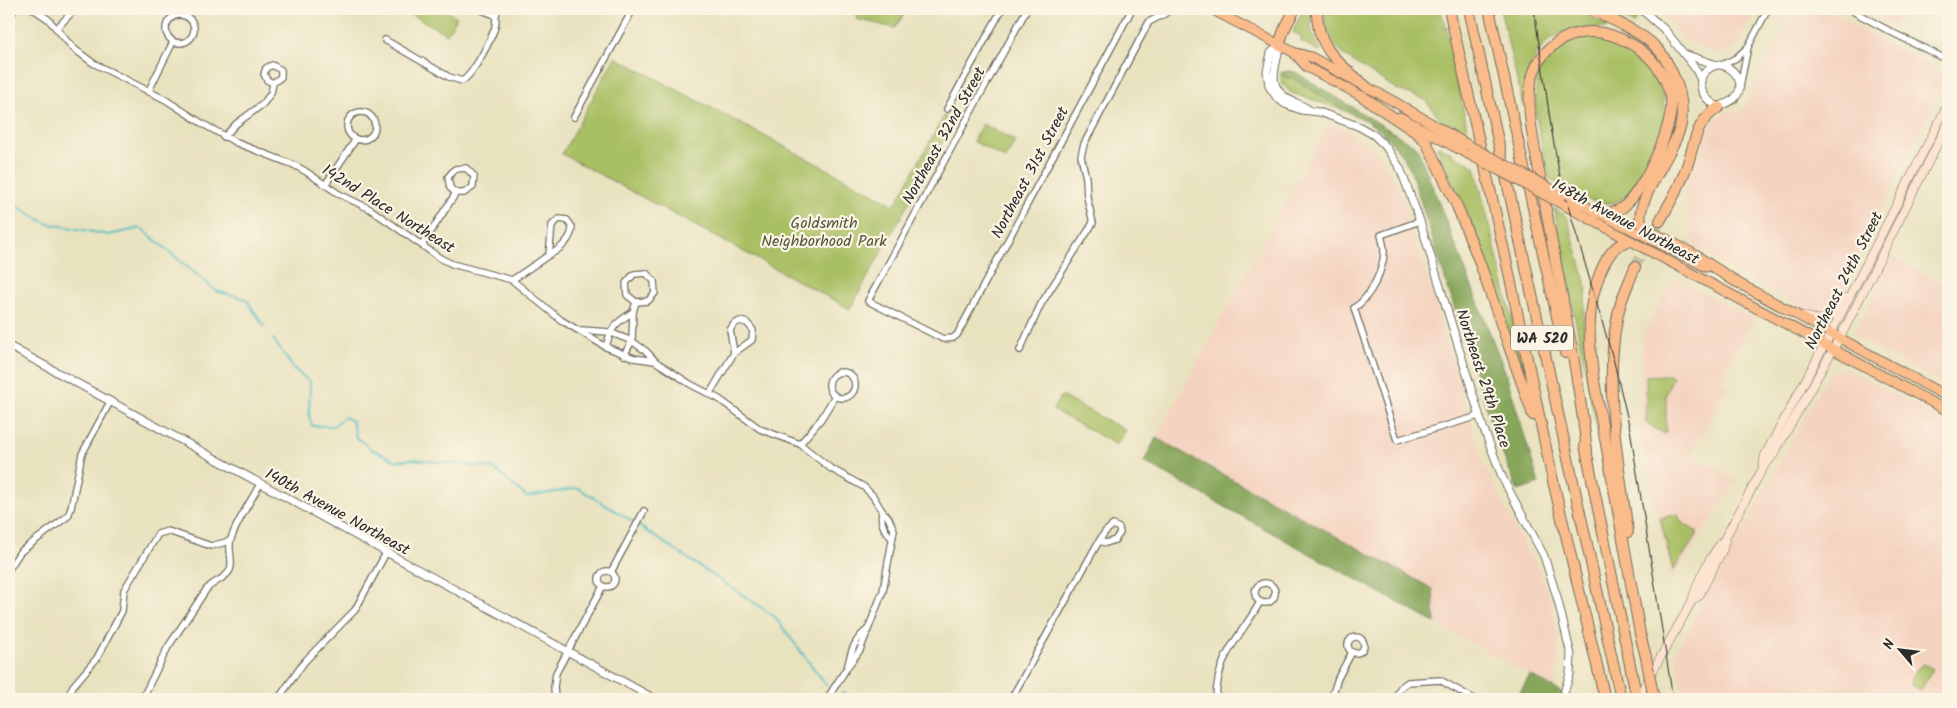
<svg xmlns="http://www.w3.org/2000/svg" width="1957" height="708" font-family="Kalam,sans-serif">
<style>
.built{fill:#f4d3c0}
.green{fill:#a9bf64;stroke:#6a7548}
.forest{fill:#86a65a;stroke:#586842}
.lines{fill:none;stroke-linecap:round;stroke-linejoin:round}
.stream{stroke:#4dbcc5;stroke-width:2}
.motorway-tunnel{stroke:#c3bda1;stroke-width:10;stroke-dasharray:10 5;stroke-linecap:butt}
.minor-casing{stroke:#6e6b5f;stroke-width:8}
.tertiary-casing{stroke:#6e6b5f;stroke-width:9}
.secondary-casing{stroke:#6e6b5f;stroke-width:9}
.primary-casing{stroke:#6e6b5f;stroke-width:11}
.motorway-casing{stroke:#6e6b5f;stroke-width:12}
.minor{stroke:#fff;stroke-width:5.5}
.tertiary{stroke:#fff;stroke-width:7}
.secondary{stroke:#fde4d1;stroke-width:8}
.primary{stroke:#fabc8b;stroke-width:9}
.motorway{stroke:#fabc8b;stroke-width:10}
.tram{stroke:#2b2b2b;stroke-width:1}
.primary-bridge-casing{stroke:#6e6b5f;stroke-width:11;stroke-linecap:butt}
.motorway-bridge-casing{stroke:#6e6b5f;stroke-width:12;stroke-linecap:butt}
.primary-bridge{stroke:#fabc8b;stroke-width:9}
.motorway-bridge{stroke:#fabc8b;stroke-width:10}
.labels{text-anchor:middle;stroke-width:4.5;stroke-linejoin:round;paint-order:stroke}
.shield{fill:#fcf5e5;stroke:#6a6863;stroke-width:1}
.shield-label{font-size:15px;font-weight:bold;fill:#2b2b2b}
.street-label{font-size:16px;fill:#2b2b2b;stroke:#fcf5e5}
.park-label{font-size:16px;fill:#51573c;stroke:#fcf5e5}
</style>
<rect width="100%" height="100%" fill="#fcf5e5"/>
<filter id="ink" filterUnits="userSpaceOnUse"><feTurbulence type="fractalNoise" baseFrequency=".02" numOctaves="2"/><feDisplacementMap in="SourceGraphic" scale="10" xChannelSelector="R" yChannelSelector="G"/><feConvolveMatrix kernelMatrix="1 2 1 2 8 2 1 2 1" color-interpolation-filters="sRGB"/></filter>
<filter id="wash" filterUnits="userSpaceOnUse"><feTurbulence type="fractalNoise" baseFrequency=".0096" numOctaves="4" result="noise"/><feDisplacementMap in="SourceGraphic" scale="20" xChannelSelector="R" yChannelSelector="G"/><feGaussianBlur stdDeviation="1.12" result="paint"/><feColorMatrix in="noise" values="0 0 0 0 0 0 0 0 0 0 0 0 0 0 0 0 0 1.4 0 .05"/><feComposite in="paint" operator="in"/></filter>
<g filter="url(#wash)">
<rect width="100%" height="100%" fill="#e9e2bf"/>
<g class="built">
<polygon points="1658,9 1757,9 1734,48 1717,53 1703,50 1684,39"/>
<polygon points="1795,9 1824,9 1944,74 1944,83 1834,305 1827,313 1819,314 1807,310 1694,248 1684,191 1710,127 1726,110 1741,113"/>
<polygon points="1868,9 1902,9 1894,25"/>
<polygon points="1328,125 1344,129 1369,145 1381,157 1399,189 1486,470 1529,555 1535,561 1551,600 1559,640 1558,666 1554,688 1435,623 1433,589 1156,438"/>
<polygon points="1893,257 1948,287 1948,387 1858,338 1854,333"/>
<polygon points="1674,278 1754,319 1720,379 1729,384 1690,454 1737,481 1672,578 1640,437 1642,338"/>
<polygon points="1846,368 1948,423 1948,699 1684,699 1675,653 1829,373"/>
</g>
<g class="green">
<polygon points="415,9 442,9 457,17 447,34 412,15"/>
<polygon points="859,9 907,9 895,28 856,19"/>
<polygon points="1303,9 1310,9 1311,29 1321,51 1320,52 1300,41 1302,37 1293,32"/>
<polygon points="1324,9 1440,9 1445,22 1469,137 1447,127 1424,99 1398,90 1346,57 1333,43 1325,23"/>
<path d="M1500,9H1576L1607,25L1606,28C1567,25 1540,35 1528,75C1525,84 1525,96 1523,106Z"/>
<polygon points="1605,9 1630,9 1639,14 1634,24"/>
<path d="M1600,37C1611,40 1623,42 1632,48C1657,64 1668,98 1663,126C1660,142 1649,160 1640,174C1633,186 1625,203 1609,203C1587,204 1567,189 1549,179C1536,120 1511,41 1600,37Z"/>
<polygon points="615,57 895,205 944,116 954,121 850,309 562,154"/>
<path d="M1281,72H1283L1284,76H1291L1343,110L1292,93C1284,88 1280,82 1281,72Z"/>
<polygon points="982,124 1015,141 1006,159 973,141"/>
<polygon points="1439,146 1475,167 1529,387 1527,385 1480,245 1437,147"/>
<polygon points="1554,208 1567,217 1587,288 1583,320 1584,342 1628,578 1625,579"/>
<polygon points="1669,375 1673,377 1666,394 1666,431 1665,434 1646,423 1646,376"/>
<polygon points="1061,396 1125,430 1117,445 1053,410"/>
<polygon points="1678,514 1680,521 1697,532 1697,535 1673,571 1660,518"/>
<polygon points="1924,664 1933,669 1921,690 1911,685 1910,682 1917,669"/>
</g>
<g class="forest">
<polygon points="1288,71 1295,72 1417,147 1506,374 1539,484 1518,491 1495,436 1410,168 1396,147 1380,130 1365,120 1343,110 1291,77 1287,78 1284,76 1283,72"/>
<polygon points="1156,438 1433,589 1435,623 1144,462"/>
<polygon points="1530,675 1574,699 1516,699"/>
</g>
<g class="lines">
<g class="stream">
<polyline points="9,202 46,223 109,235 141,228 216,291 246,299 264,326"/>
<polyline points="273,339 294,369 310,382 309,415 312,426 333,426 345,417 352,421 356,437 371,449 397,461 413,459 493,468 527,497 578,488 635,523"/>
<polyline points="639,526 774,616 827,686"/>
<polyline points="842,693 859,699"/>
</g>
</g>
</g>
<g filter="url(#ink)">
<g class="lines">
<polyline class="motorway-tunnel" points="1635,267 1660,221"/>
<g class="minor-casing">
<g id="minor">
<polyline points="33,9 48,19 73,48 93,63 166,100 203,124 237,143 294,165 305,171 339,194 370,209 440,258 452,264 512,280 561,320 606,347 634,358 655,361"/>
<polyline points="479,9 495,15"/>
<polyline points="1027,9 868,301 943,339 953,338 957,335 1132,9"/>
<polyline points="1849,9 1893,33 1948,60"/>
<circle cx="180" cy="29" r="14"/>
<polyline points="57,28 75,9"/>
<path d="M385,40L449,77L462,81C473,75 491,40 495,27C497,20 494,17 498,9"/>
<polyline points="1722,65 1736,58 1748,47"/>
<polyline points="1740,86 1748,47 1768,9"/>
<polyline points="148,92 173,42"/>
<polyline points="947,109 1002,9"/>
<circle cx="361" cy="126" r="14"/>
<polyline points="574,117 633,9"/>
<polyline points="224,137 236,124 263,104 271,93 273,83 281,77 281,70 272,65 266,68 264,74 267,80 273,83"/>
<polyline points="325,185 356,139"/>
<path d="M1420,221L1381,235C1382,240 1384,246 1384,251C1384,270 1370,298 1354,308L1397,440L1479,416"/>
<polyline points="422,245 456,193 464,193 473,187 474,176 466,168 455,169 448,177 450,188 456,193"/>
<path d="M512,280L549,255L552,225L559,219L567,220L572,227C572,240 559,250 549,255"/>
<polyline points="582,330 609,332 632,341 647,352 655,361 690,384 719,399 760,429 800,444 830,468 864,487 873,496 882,511 888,517 894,530 883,591 860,650 848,666 827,699"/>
<path d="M606,347C611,326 616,323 633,312"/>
<polyline points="1020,350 1041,304 1093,223 1087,197 1086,178 1081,156 1084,144 1149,22 1166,13 1168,9"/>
<polyline points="624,355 632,341 633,312 636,302 648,301 655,293 654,281 646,273 634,274 626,283 627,295 636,302"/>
<circle cx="842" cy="385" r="13"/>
<polyline points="710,393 734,353 730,330 734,324 740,321 747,323 753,330 752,340 734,353"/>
<polyline points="800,444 821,419 835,396"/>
<path d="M882,511C880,522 884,531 892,538"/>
<polyline points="9,569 20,552 68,516 71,508 82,454 110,402"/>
<circle cx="607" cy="579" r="8"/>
<polyline points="611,572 644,511"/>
<circle cx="1265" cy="593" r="10"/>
<circle cx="1356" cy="645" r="8"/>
<path d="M848,665C851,651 855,639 867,630"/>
<polyline points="67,699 73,686 97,658 122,611 124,590 158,534 168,531 211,546 230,541"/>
<path d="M142,699L168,647L206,590C213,581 226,579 230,570C234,561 227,549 231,539C237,521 251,501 260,484"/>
<polyline points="278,699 305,661 355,610 386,553"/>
<polyline points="555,699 554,687 556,673 603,586"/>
<polyline points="1011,699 1099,541 1105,532 1113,525 1119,528 1120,533 1115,540 1106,543 1099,541"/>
<path d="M1216,699C1217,654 1240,638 1260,602"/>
<polyline points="1331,699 1338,678 1352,652"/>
<polyline points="1394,699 1401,687 1408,682 1440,680 1474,699"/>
</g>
</g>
<g class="tertiary-casing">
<g id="tertiary">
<polyline points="1641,9 1665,30 1695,68 1701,80"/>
<polyline points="9,18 14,9"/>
<polyline points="1279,45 1271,53 1267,71 1269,86 1277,98 1285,104 1301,110 1319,112 1358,126 1374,135 1386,147 1400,168 1420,221 1483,427 1503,479 1544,556 1557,597 1571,655 1570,674 1562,699"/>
<path d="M1279,45C1278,66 1264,84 1288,99C1295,103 1303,105 1309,110"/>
<polyline points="1684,54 1717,65"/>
<path d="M1717,65C1734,64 1748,85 1734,99C1730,102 1724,104 1719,107C1698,98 1692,73 1717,65Z"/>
<polyline points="9,346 655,699"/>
</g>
</g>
<g class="secondary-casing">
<g id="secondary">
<path d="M1803,316C1830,323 1829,320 1845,298"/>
<polyline points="1763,466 1765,455 1831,333 1948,104"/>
<polyline points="1692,601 1699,596 1723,549 1725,540"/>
<path d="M1637,699L1692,601C1696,582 1712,553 1725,538L1763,468L1774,454L1845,328L1948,123"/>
</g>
</g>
<g class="primary-casing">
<g id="primary">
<polyline points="1211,9 1293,52 1311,57 1393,101 1468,145"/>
<polyline points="1294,53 1307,67 1369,100"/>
<polyline points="1400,117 1468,154"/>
<polyline points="1563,195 1706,267"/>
<polyline points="1564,205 1948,411"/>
<polyline points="1729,278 1948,397"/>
</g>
</g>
<g class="motorway-casing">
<g id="motorway">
<path d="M1317,9C1316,49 1340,64 1368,88"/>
<polyline points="1449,9 1507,264 1553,481 1605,699"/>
<polyline points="1469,9 1621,699"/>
<polyline points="1489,9 1565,353"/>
<path d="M1590,9C1612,20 1638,30 1656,47C1665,56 1670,67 1675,79C1681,93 1683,109 1681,124C1676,150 1635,201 1641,221C1642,225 1645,228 1648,230L1693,254L1735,281"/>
<polyline points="1279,45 1284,30 1295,9"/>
<polyline points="1363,97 1417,133 1426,142 1457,206 1478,258 1533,415"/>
<path d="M1660,221C1668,206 1677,192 1683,176C1696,148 1691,125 1719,107"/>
<path d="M1630,241C1603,244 1591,296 1590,320C1588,361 1598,403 1606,444C1617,507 1629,571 1640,634L1646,657"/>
<polyline points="1585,445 1637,699"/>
<path d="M1587,451C1577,363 1557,275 1542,187C1537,158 1525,111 1531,83C1536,53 1562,32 1592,32C1606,32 1619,37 1631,44C1652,55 1668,77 1671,100C1674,127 1643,192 1622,208C1614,213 1606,213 1597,213"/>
<path d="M1628,532C1618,460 1603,386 1618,314C1621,298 1629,283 1635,267"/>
</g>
</g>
<use href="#minor" class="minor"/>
<use href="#tertiary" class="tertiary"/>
<use href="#secondary" class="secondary"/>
<use href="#primary" class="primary"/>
<use href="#motorway" class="motorway"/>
<polyline class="tram" points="1534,9 1552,133 1561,182 1614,362 1630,429 1673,699"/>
<g class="primary-bridge-casing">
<g id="primary-bridge">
<polyline points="1468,145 1563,195"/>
<polyline points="1468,154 1564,205"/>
</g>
</g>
<g class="motorway-bridge-casing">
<polyline id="motorway-bridge" points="1646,657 1654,699"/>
</g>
<use href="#primary-bridge" class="primary-bridge"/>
<use href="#motorway-bridge" class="motorway-bridge"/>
</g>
</g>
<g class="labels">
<rect class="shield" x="1511" y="325.5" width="62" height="25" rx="4"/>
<g class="shield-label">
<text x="1542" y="343">WA 520</text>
</g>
<g class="street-label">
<text transform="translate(943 135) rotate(-61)" y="6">Northeast 32nd Street</text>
<text transform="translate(1029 172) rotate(-62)" y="6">Northeast 31st Street</text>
<text transform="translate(389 208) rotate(32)" y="6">142nd Place Northeast</text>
<text transform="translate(1626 221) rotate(28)" y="6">148th Avenue Northeast</text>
<text transform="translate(1843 280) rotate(-63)" y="6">Northeast 24th Street</text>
<text transform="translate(1484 378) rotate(72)" y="6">Northeast 29th Place</text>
<text transform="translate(338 511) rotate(29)" y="6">140th Avenue Northeast</text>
</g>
<g class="park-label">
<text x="824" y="228">Goldsmith<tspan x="824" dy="18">Neighborhood Park</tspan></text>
</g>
</g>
<rect width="1957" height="708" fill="none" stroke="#fcf5e5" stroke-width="30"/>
<g transform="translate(1900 650) rotate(298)" stroke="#fcf5e5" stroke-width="4" paint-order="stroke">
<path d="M0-4L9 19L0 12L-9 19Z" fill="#2b2b2b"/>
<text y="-8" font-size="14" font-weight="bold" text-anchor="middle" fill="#2b2b2b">N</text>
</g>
</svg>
